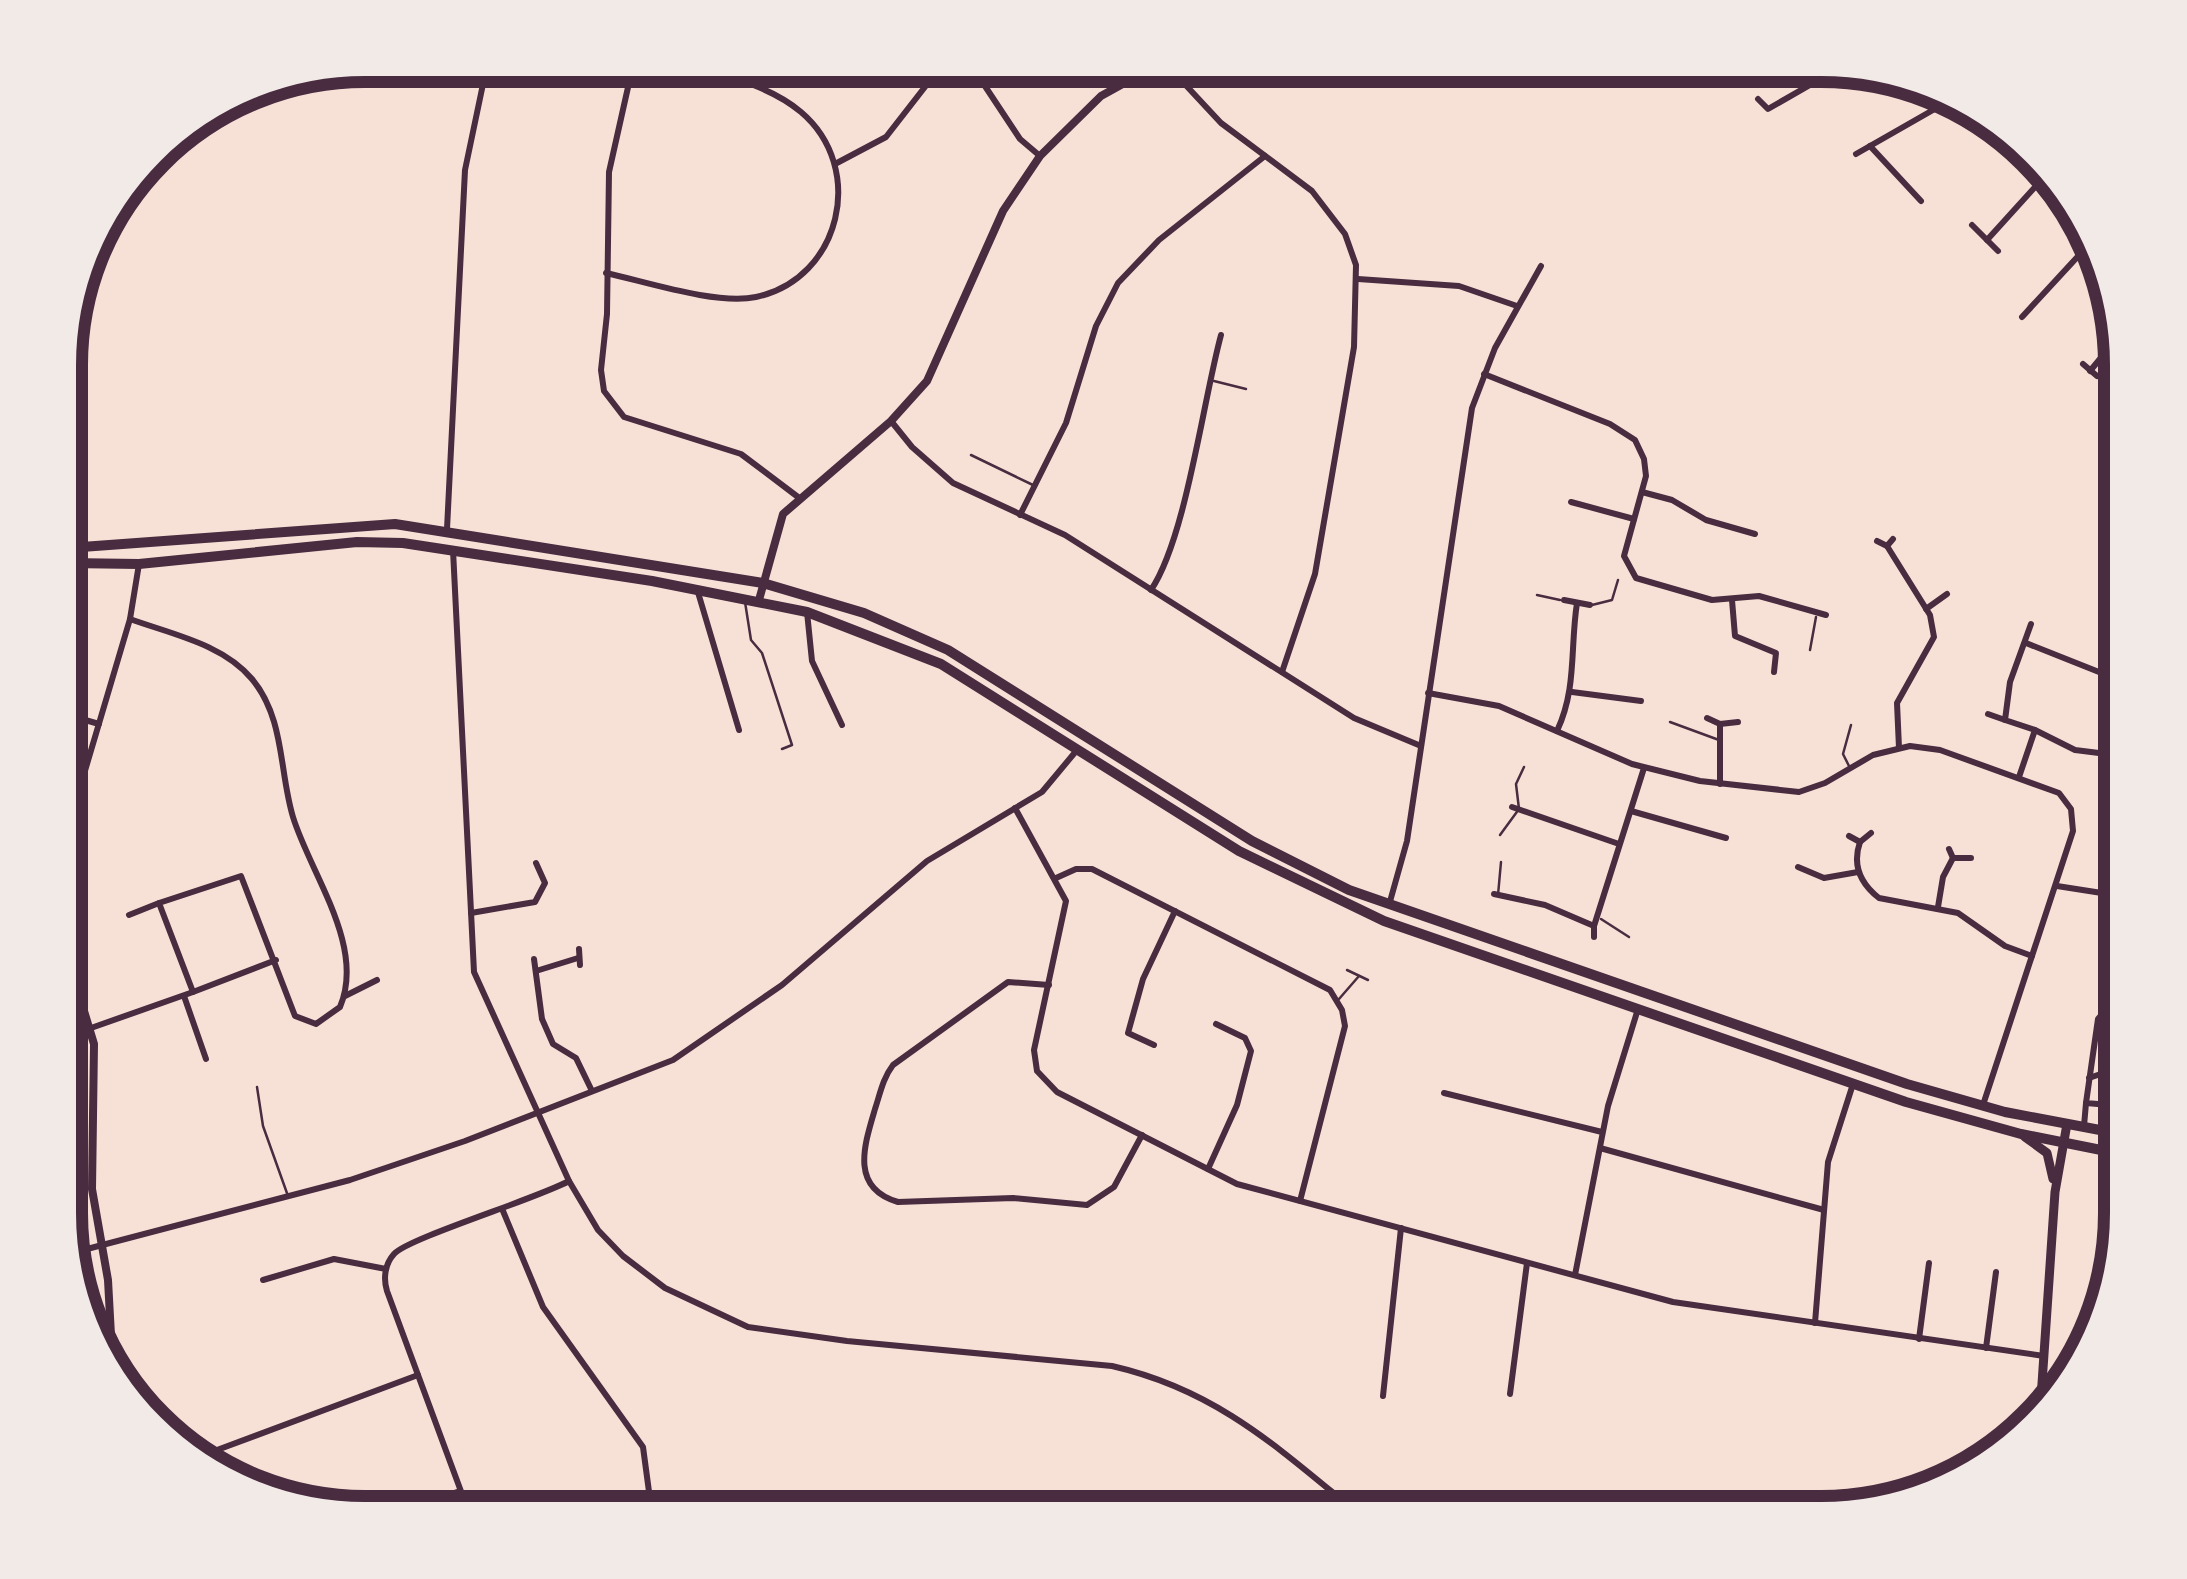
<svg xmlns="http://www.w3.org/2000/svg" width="2187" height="1579" font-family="'Open Sans',sans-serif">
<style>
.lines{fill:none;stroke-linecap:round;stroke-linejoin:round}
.service{stroke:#4a2c40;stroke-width:2.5}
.minor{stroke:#4a2c40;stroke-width:6}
.tertiary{stroke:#4a2c40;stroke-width:8}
.secondary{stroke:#4a2c40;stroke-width:9}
.trunk{stroke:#4a2c40;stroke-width:10}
.rim{fill:none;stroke:#4a2c40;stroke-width:12}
</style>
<rect width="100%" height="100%" fill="#f7e1d7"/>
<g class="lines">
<g class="service">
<polyline points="1214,381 1246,389"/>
<polyline points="971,455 1033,485"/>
<polyline points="1537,595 1560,600"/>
<polyline points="745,602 751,640 762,653 792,745 782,749"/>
<polyline points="1592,605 1612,600 1618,580"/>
<polyline points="1810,650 1816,617"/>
<polyline points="1670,722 1719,740"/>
<polyline points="1849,766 1843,754 1851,725"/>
<polyline points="1500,835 1519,809 1516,784 1524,767"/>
<polyline points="1498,895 1501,862"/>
<polyline points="1601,919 1629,937"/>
<polyline points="1347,970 1368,980"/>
<polyline points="1339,999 1359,976"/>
<polyline points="257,1087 263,1126 288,1196"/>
</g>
<g class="minor">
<polyline points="633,65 609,172 607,314 601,370 604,391 624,417 741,454 798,497"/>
<polyline points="971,65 1020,139 1040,156"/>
<polyline points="1167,65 1221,123 1312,191 1345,234 1356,265 1354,347 1315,574 1282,672"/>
<polyline points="1758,99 1768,109 1843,66"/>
<polyline points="2002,126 2025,152"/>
<polyline points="1870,146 1921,201"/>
<polyline points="1856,154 1954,98"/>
<polyline points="835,164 886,137 942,65"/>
<polyline points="1972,225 1998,251"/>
<polyline points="1987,240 2045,176"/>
<path d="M606,273C647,282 716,305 756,297C841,279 867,168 801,112C770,86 727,76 689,65"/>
<polyline points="1358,279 1459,286 1517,306"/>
<polyline points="2022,317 2093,240"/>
<polyline points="2083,364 2097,376"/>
<polyline points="2090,371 2119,336"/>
<polyline points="1484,374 1610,424 1635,440 1644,459 1646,476 1624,556 1636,578 1712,600 1759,596 1826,615"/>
<polyline points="891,421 912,447 953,483 1065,535 1354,718 1421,746"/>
<polyline points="1642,492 1672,500 1706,520 1755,534"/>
<polyline points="1571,502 1634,519"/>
<polyline points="1020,515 1066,423 1096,326 1118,283 1159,240 1265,156"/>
<polyline points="447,529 465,170 487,65"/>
<polyline points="1877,541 1887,546 1930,615 1934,637 1897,703 1899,748"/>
<polyline points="1887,546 1893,539"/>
<path d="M453,550L474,972L569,1181L598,1230L623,1256L665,1288L748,1327L847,1341L1112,1366C1217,1390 1278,1448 1359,1514"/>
<polyline points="697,589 739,730"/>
<path d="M1151,590C1186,538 1203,401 1221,335"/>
<polyline points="1564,600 1590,605"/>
<polyline points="1732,600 1735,636 1776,653 1774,672"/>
<polyline points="1926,609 1947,594"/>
<polyline points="807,612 812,661 842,725"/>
<path d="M130,619C171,634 223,644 252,679C285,719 279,771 293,817C310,873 366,946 340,1007L316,1024L295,1016L241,876L159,903L193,992L276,960"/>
<polyline points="2026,643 2099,672"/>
<polyline points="1572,692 1641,701"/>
<polyline points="1428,693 1499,706 1632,764 1700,781 1799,792 1825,783 1873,755 1910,746 1940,750 2059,793 2071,809 2073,831 1983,1105"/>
<polyline points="1988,714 2005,720"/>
<polyline points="68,715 99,724"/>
<polyline points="1707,718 1720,724 1738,722"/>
<polyline points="1720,724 1720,784"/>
<polyline points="2035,730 2075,750 2115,755"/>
<path d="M1557,731C1577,689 1570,647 1577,603"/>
<polyline points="2019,777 2035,730 2005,720 2010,682 2031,624"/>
<polyline points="1512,807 1619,844"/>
<polyline points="1015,808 1066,901 1034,1050 1037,1071 1057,1092 1237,1184 1673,1302 2044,1356"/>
<polyline points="1631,811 1726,838"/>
<polyline points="68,828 130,619 139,564"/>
<path d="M1871,833L1860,842C1852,865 1860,883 1879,898L1958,913L2005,946L2032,956"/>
<polyline points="1849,836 1860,842"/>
<polyline points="1949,849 1953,858 1971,858"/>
<polyline points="1798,867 1824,878 1858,872"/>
<polyline points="1056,878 1076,869 1092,869 1330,990 1342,1010 1345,1026 1300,1201"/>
<polyline points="2057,886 2121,896"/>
<polyline points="1494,894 1545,905 1594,926 1644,768"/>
<polyline points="1389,905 1407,841 1472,408 1495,348 1541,266"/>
<polyline points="1938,907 1943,877 1953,858"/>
<polyline points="471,913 535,902 545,883 536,863"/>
<polyline points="129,915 159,903"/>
<polyline points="1594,937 1594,926"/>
<polyline points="579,949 580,965"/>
<polyline points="534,959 542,1019 553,1044 576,1058 592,1091"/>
<polyline points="536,971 578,958"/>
<path d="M1049,985L1008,982L893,1065C883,1078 880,1094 875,1109C864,1146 850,1188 898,1202L1013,1198L1087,1205L1114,1187L1142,1135"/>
<polyline points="2121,992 2098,1019 2086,1103 2121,1106"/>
<polyline points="184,996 206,1059"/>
<polyline points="345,996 377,980"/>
<polyline points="91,1028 193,992"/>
<polyline points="1154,1045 1128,1033 1143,979 1175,911"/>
<polyline points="2089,1078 2121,1067"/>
<polyline points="1444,1093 1602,1132"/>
<polyline points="2084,1126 2086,1103"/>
<polyline points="1600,1148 1824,1210"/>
<polyline points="1208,1169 1237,1105 1251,1051 1245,1038 1216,1024"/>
<polyline points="503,1211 543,1307 643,1447 652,1514"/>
<polyline points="68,1254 350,1180 465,1141 673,1060 782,985 927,861 1042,792 1077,750"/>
<polyline points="1575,1275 1608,1106 1638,1009"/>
<polyline points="263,1280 334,1259 386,1269"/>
<polyline points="1815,1323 1828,1162 1853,1084"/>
<polyline points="1919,1339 1929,1263"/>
<polyline points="1986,1348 1996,1272"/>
<polyline points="1510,1394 1527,1263"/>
<polyline points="1383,1396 1401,1228"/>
<polyline points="217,1450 418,1375"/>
<polyline points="394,1513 460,1491"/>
<path d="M469,1513L387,1291C383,1278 385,1264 394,1254C408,1238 536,1199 569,1181"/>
</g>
<g class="tertiary">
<polyline points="759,600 783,514 891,421 927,381 1003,211 1040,156 1101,96 1157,65"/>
<polyline points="68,958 94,1044 92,1189 108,1280 113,1372"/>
</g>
<g class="secondary">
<polyline points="2025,1137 2047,1153 2053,1179"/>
<polyline points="2040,1413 2055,1192 2067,1124"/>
</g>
<g class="trunk">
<polyline points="68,548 395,524 763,583 864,613 948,650 1252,841 1349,890 1907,1084 2005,1112 2121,1134"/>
<polyline points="68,563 139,564 357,542 403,543 652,581 807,612 941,664 1239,851 1384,921 1906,1102 2021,1134 2121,1154"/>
</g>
</g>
<path d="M0 0H2187V1579H0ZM365 82H1821A283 283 0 0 1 2104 365V1213A283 283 0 0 1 1821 1496H365A283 283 0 0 1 82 1213V365A283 283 0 0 1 365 82Z" fill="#f1eae7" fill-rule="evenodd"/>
<path class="rim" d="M365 82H1821A283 283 0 0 1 2104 365V1213A283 283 0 0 1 1821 1496H365A283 283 0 0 1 82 1213V365A283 283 0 0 1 365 82Z"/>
</svg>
